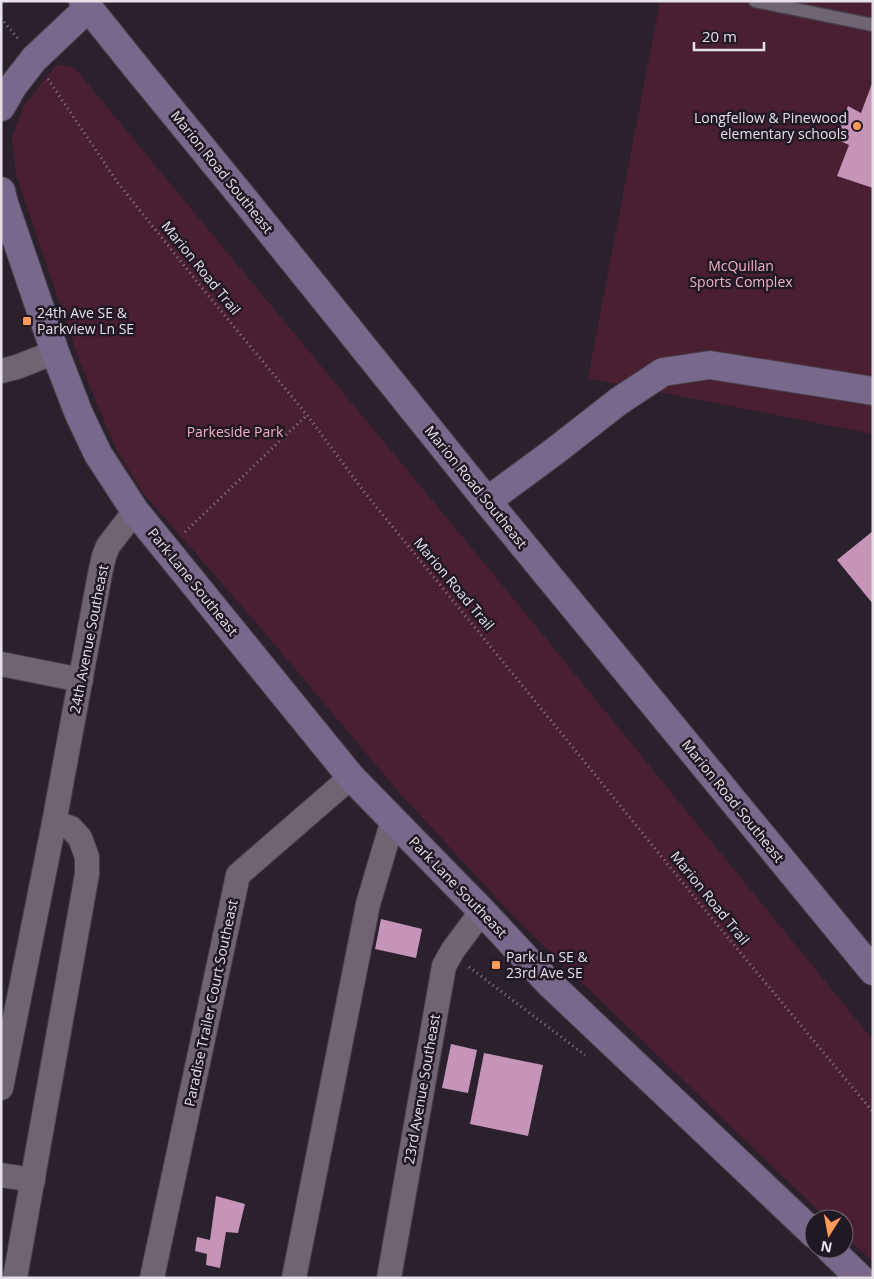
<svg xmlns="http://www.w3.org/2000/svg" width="874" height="1279" font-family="'Open Sans',sans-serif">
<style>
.green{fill:#4b1f32}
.building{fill:#c693b9}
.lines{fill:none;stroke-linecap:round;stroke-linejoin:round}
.lane-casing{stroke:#463e48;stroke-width:15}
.street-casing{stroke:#463e48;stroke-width:26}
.secondary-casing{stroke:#463e48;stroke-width:30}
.path{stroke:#87808a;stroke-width:3;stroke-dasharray:1 4;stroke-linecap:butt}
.lane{stroke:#6e6472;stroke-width:12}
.street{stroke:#6e6472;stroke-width:24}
.secondary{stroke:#78688c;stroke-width:28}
.poi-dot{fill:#fe9b59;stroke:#201823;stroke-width:2}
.labels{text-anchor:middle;stroke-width:5;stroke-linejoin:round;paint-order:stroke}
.poi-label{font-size:14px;fill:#e7e1ea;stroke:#201823;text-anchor:start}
.street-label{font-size:14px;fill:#e7e1ea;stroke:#201823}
.park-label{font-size:14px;fill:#f7b0ca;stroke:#201823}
</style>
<rect width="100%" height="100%" fill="#2a212d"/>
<g class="green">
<polygon points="660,1 873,1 873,434 588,378"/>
<polygon points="56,65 74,67 508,592 873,1040 873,1262 844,1235 844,1219 827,1219 516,919 398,791 254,620 143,493 115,447 79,359 16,175 12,138 24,106"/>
</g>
<g class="building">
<polygon points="873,81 873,188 837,176 849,145 836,139 848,106 861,113"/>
<polygon points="873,531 873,604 837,560"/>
<polygon points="381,919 422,929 416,958 375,949"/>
<polygon points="451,1044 477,1050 468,1093 442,1088"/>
<polygon points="484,1053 543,1065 528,1136 470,1124"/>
<polygon points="216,1196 245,1204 238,1233 226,1232 220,1268 206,1265 207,1254 195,1251 197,1237 210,1240"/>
</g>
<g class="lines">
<g class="lane-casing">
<polyline id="lane" points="755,1 873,25"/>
</g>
<g class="street-casing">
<g id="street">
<polyline points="1,371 17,367 55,352"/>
<polyline points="1,664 81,680"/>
<polyline points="1,1088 54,823 100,574 104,556 108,546 135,511"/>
<polyline points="1,1175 33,1180"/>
<polyline points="15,1278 87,874 87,857 80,838 71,828 54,823"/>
<polyline points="152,1278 238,875 351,777"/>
<polyline points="294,1278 368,904 393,820"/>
<polyline points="389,1278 444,966 453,950 482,911"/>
</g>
</g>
<g class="secondary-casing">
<g id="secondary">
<polyline points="83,1 136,67 244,199 487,501 873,971"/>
<polyline points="1,107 13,86 34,59 88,8"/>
<polyline points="1,191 4,203 55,352 79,414 98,454 135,511 351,777 482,911 548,982 814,1234"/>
<polyline points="487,501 555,451 619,401 663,372 710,365 873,391"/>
<polyline points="830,1249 860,1278"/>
</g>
</g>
<g class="path">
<polyline points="1,18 19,40"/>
<polyline points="48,79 118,183 198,283 307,415 365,493 575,750 700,904 873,1112"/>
<polyline points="185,532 307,415"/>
<polyline points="469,967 585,1055"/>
</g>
<use href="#lane" class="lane"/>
<use href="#street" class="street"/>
<use href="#secondary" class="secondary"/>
</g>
<g class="poi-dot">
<circle cx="857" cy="126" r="5"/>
<rect x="22" y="316" width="10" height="10" rx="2.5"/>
<rect x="491" y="960" width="10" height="10" rx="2.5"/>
</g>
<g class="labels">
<g class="poi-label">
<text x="847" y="123" text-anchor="end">Longfellow &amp; Pinewood<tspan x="847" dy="16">elementary schools</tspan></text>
<text x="37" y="318">24th Ave SE &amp;<tspan x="37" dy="16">Parkview Ln SE</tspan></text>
<text x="506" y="962">Park Ln SE &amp;<tspan x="506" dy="16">23rd Ave SE</tspan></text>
</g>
<g class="street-label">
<text transform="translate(222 172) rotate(51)" y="5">Marion Road Southeast</text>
<text transform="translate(201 268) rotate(51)" y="5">Marion Road Trail</text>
<text transform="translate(476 487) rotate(51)" y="5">Marion Road Southeast</text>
<text transform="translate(193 582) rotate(51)" y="5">Park Lane Southeast</text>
<text transform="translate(454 584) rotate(50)" y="5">Marion Road Trail</text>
<text transform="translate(89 639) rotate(-79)" y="5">24th Avenue Southeast</text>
<text transform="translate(733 801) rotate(51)" y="5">Marion Road Southeast</text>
<text transform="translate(458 887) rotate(46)" y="5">Park Lane Southeast</text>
<text transform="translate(710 898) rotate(51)" y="5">Marion Road Trail</text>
<text transform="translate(211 1003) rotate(-78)" y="5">Paradise Trailer Court Southeast</text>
<text transform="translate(422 1089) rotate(-80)" y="5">23rd Avenue Southeast</text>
</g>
<g class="park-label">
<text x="741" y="271">McQuillan<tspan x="741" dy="16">Sports Complex</tspan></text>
<text x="235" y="437">Parkeside Park</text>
</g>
</g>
<rect width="874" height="1279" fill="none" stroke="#e7e1ea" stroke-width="5"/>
<g transform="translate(829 1234) rotate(191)"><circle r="24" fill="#201823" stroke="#706873"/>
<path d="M0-4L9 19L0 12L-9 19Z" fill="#fe9b59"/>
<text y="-8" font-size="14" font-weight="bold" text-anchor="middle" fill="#e7e1ea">N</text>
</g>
<path d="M694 42v8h70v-8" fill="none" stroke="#e7e1ea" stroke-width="2.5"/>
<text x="702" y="42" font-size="15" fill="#e7e1ea" stroke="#201823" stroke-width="4" paint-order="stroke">20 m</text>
</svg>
